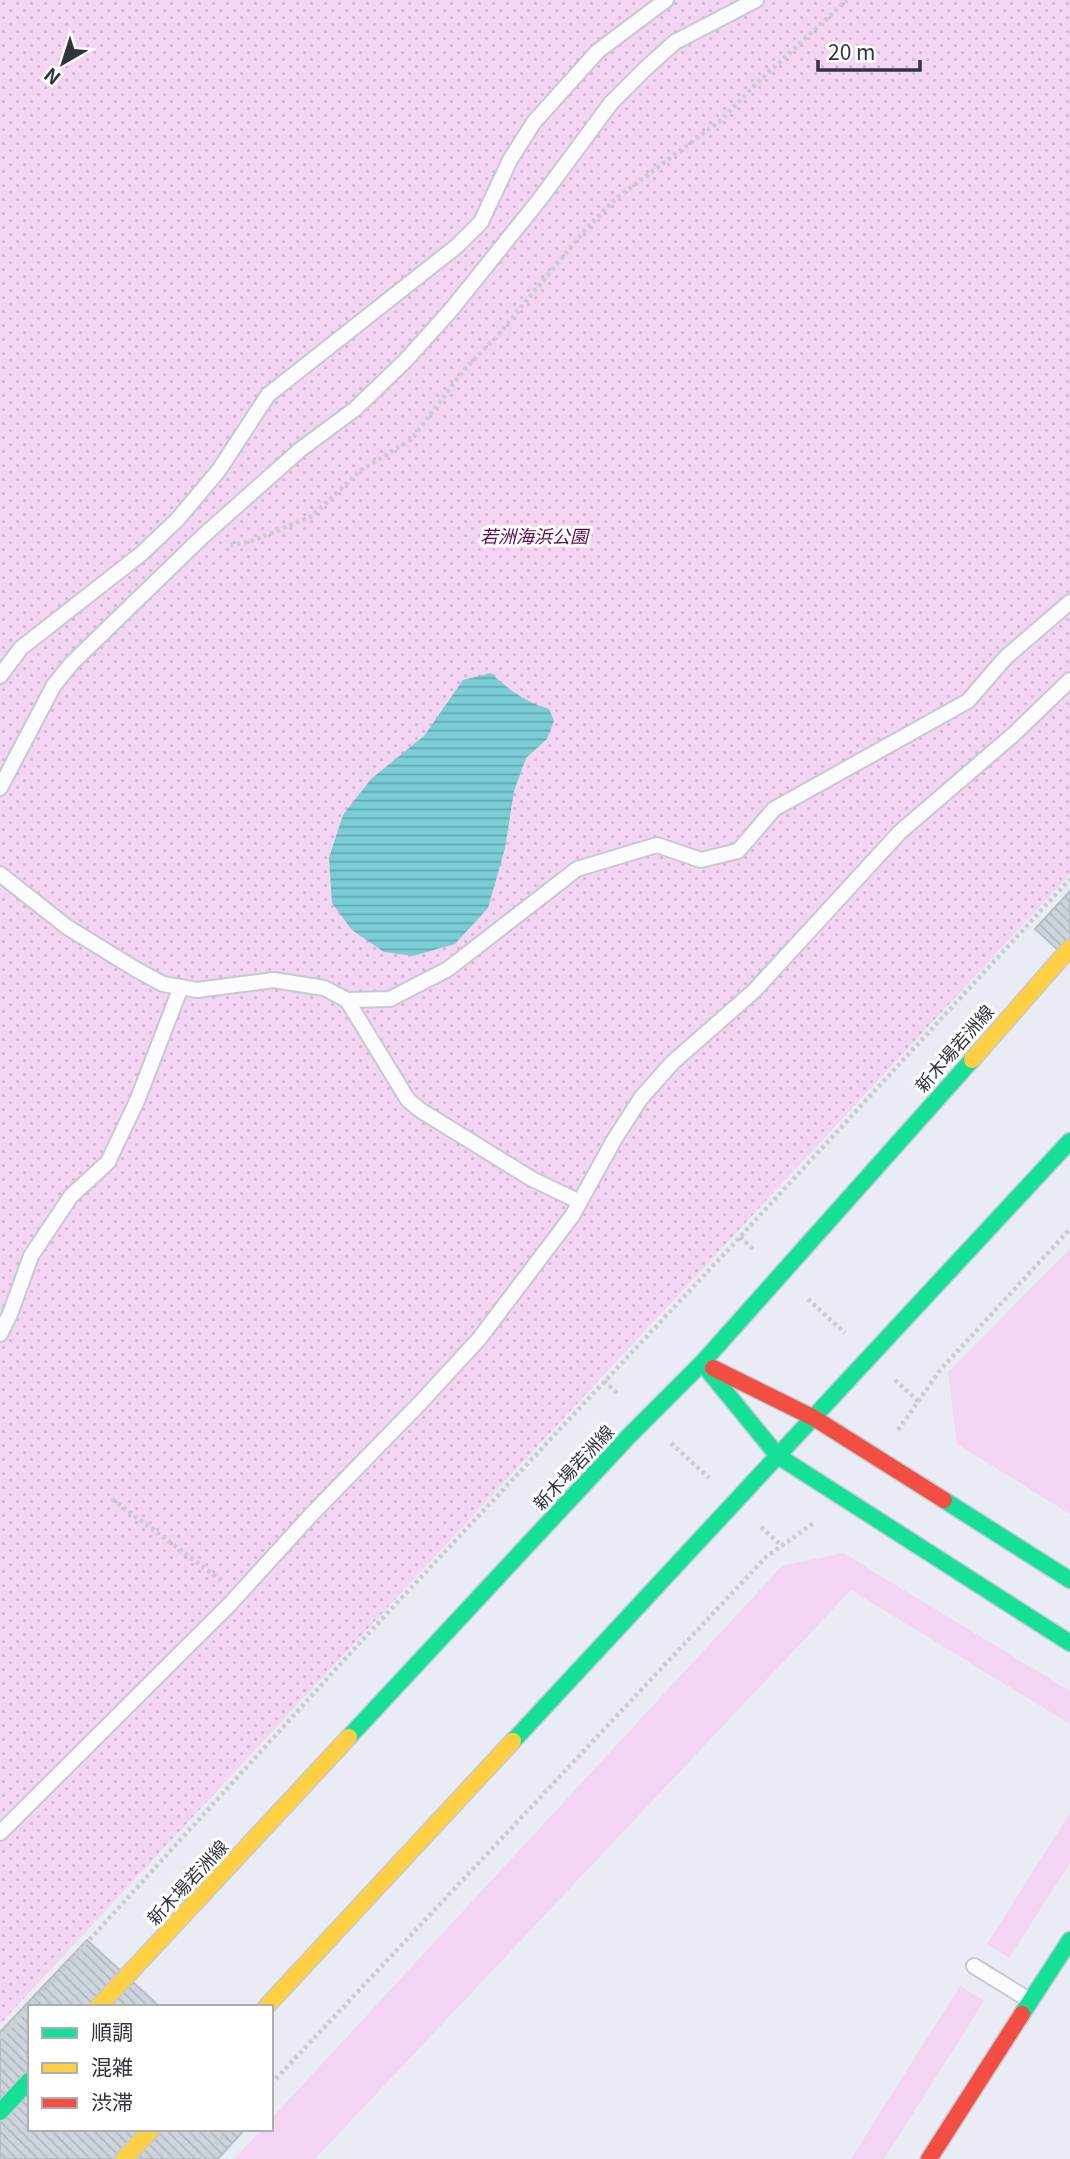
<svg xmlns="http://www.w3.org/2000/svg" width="1070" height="2159" font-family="Georgia,'Noto Sans JP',serif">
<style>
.grass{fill:#f3d4f3}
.park{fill:url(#park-dots)}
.water{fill:url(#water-rules)}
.building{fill:url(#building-back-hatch);stroke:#b6bdc5;stroke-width:2}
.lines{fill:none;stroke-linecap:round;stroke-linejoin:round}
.lane-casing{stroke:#c6c9d2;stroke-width:18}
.fast-casing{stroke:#c6c9d2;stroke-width:19}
.slow-casing{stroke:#c6c9d2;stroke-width:19}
.jam-casing{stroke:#c6c9d2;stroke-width:19}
.path{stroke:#cacccf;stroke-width:4.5;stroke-dasharray:3.5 3.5;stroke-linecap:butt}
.lane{stroke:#fcfcfe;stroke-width:14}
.fast{stroke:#16e098;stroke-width:16}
.slow{stroke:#ffcf43;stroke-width:16}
.jam{stroke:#f24e42;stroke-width:16}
.labels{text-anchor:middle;stroke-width:6;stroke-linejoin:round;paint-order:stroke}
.park-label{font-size:18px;font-style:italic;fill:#590e53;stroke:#fff}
.street-label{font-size:18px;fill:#2f343f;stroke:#fff}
</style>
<defs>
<pattern id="park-dots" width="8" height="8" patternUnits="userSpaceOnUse" patternTransform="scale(1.75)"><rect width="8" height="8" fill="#f3d4f3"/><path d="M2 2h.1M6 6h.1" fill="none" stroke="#d1b7d1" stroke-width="1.8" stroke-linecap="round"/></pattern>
<pattern id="water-rules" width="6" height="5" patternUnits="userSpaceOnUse" patternTransform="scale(1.75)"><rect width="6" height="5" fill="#7acdd5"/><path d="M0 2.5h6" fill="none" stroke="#64a7ae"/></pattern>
<pattern id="building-back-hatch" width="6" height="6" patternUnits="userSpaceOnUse" patternTransform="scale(1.75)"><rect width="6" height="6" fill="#cdd4db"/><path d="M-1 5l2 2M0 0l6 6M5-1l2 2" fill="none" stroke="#b0b7bd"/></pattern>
</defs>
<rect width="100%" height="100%" fill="#e9ecf5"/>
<g class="grass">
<polygon points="1070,1249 1070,1514 957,1444 948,1372"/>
<polygon points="843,1553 1070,1691 1070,1724 851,1590 315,2159 234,2159 262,2129 271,2129 271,2119 782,1566"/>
<polygon points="1070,1813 1070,1863 1009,1958 987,1944"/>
<polygon points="960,1986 984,2001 884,2159 851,2159"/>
</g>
<polygon class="park" points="0,0 1070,0 1070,874 0,2024"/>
<path class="water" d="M491,673C509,690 525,702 549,709L554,721L547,739L526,758L514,791L505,848L488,908L455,944L413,956L384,952L352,930L332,903L329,858L343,815L371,779L424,736L463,680Z"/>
<g class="building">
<polygon points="1070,891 1070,961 1035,929"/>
<polygon points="87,1940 160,2007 30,2007 30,2129 245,2129 218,2159 0,2159 0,2032"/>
</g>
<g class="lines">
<g class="lane-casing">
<g id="lane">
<polyline points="0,676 21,648 141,554 177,520 219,470 268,395 457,246 481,222 510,160 534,122 598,51 666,0"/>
<polyline points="0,788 54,685 72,663 203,536 301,449 355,409 406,360 451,310 540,199 611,103 645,69 675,42 756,0"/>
<polyline points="0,874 67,927 137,970 163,984 197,990 274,980 324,988 347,1000 408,1100 420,1110 532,1179 580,1202"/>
<polyline points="347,1000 390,999 448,969 577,869 657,845 701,860 738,851 774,809 968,701 1006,657 1070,602"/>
<polyline points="0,1334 10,1314 31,1256 71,1196 108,1162 137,1101 181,987"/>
<polyline points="0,1833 231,1603 310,1516 421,1402 479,1339 572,1216 614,1140 641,1098 672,1063 754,991 900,832 1014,734 1070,680"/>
<polyline points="974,1966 1029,2000"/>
</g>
</g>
<g class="fast-casing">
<g id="fast">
<polyline points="702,1363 778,1456 1070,1643"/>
<polyline points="944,1500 1070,1580"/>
<polyline points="349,1737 628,1437 702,1363 972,1060"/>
<polyline points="513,1741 1070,1141"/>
<polyline points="1022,2014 1070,1940"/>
<polyline points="0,2112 30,2080"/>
</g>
</g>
<g class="slow-casing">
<g id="slow">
<polyline points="972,1060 1070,948"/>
<polyline points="98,2007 349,1737"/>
<polyline points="266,2007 513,1741"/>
<polyline points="124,2159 152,2129"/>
</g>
</g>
<g class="jam-casing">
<g id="jam">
<polyline points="713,1368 814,1418 944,1500"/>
<polyline points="929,2159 1022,2014"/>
</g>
</g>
<g class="path">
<polyline points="230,545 250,542 312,516 361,470 412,439 463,371 499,334 586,229 614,200 720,121 756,84 847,0"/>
<polyline points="740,1237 755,1251"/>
<polyline points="808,1299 845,1333"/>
<polyline points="895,1380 918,1401"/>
<polyline points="604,1381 619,1395"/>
<polyline points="898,1430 941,1369 1070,1229"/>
<polyline points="671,1443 709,1478"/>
<polyline points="112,1499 222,1581"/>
<polyline points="761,1527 782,1546"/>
<polyline points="0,2038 365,1637 740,1237 1070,879"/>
<polyline points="271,2084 766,1557 815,1522"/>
<polyline points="201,2159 229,2129"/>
</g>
<use href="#lane" class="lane"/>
<use href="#fast" class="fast"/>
<use href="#slow" class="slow"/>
<use href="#jam" class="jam"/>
</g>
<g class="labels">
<g class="park-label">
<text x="534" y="543">若洲海浜公園</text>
</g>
<g class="street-label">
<text transform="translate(955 1049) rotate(-49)" y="6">新木場若洲線</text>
<text transform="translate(574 1468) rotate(-47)" y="6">新木場若洲線</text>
<text transform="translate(188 1883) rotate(-47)" y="6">新木場若洲線</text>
</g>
</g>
<rect x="28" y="2005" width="245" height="126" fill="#ffffff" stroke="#acaeb2" stroke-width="2"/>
<rect x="42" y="2028" width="35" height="10" fill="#16e098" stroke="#acaeb2" stroke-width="2"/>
<text x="91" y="2040" font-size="21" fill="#2f343f">順調</text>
<rect x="42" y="2063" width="35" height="10" fill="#ffcf43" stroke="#acaeb2" stroke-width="2"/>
<text x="91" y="2075" font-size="21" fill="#2f343f">混雑</text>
<rect x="42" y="2098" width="35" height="10" fill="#f24e42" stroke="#acaeb2" stroke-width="2"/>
<text x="91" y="2110" font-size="21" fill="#2f343f">渋滞</text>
<g transform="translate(63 63) rotate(219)" stroke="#ffffff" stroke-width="5" paint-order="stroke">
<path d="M0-5L12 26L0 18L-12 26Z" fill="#2f343f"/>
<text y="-10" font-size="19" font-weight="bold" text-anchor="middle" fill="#2f343f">N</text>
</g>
<path d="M818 60v10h102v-10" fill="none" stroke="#2f343f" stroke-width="3.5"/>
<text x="828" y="60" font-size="21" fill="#2f343f" stroke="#ffffff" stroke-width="5" paint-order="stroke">20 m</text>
</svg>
